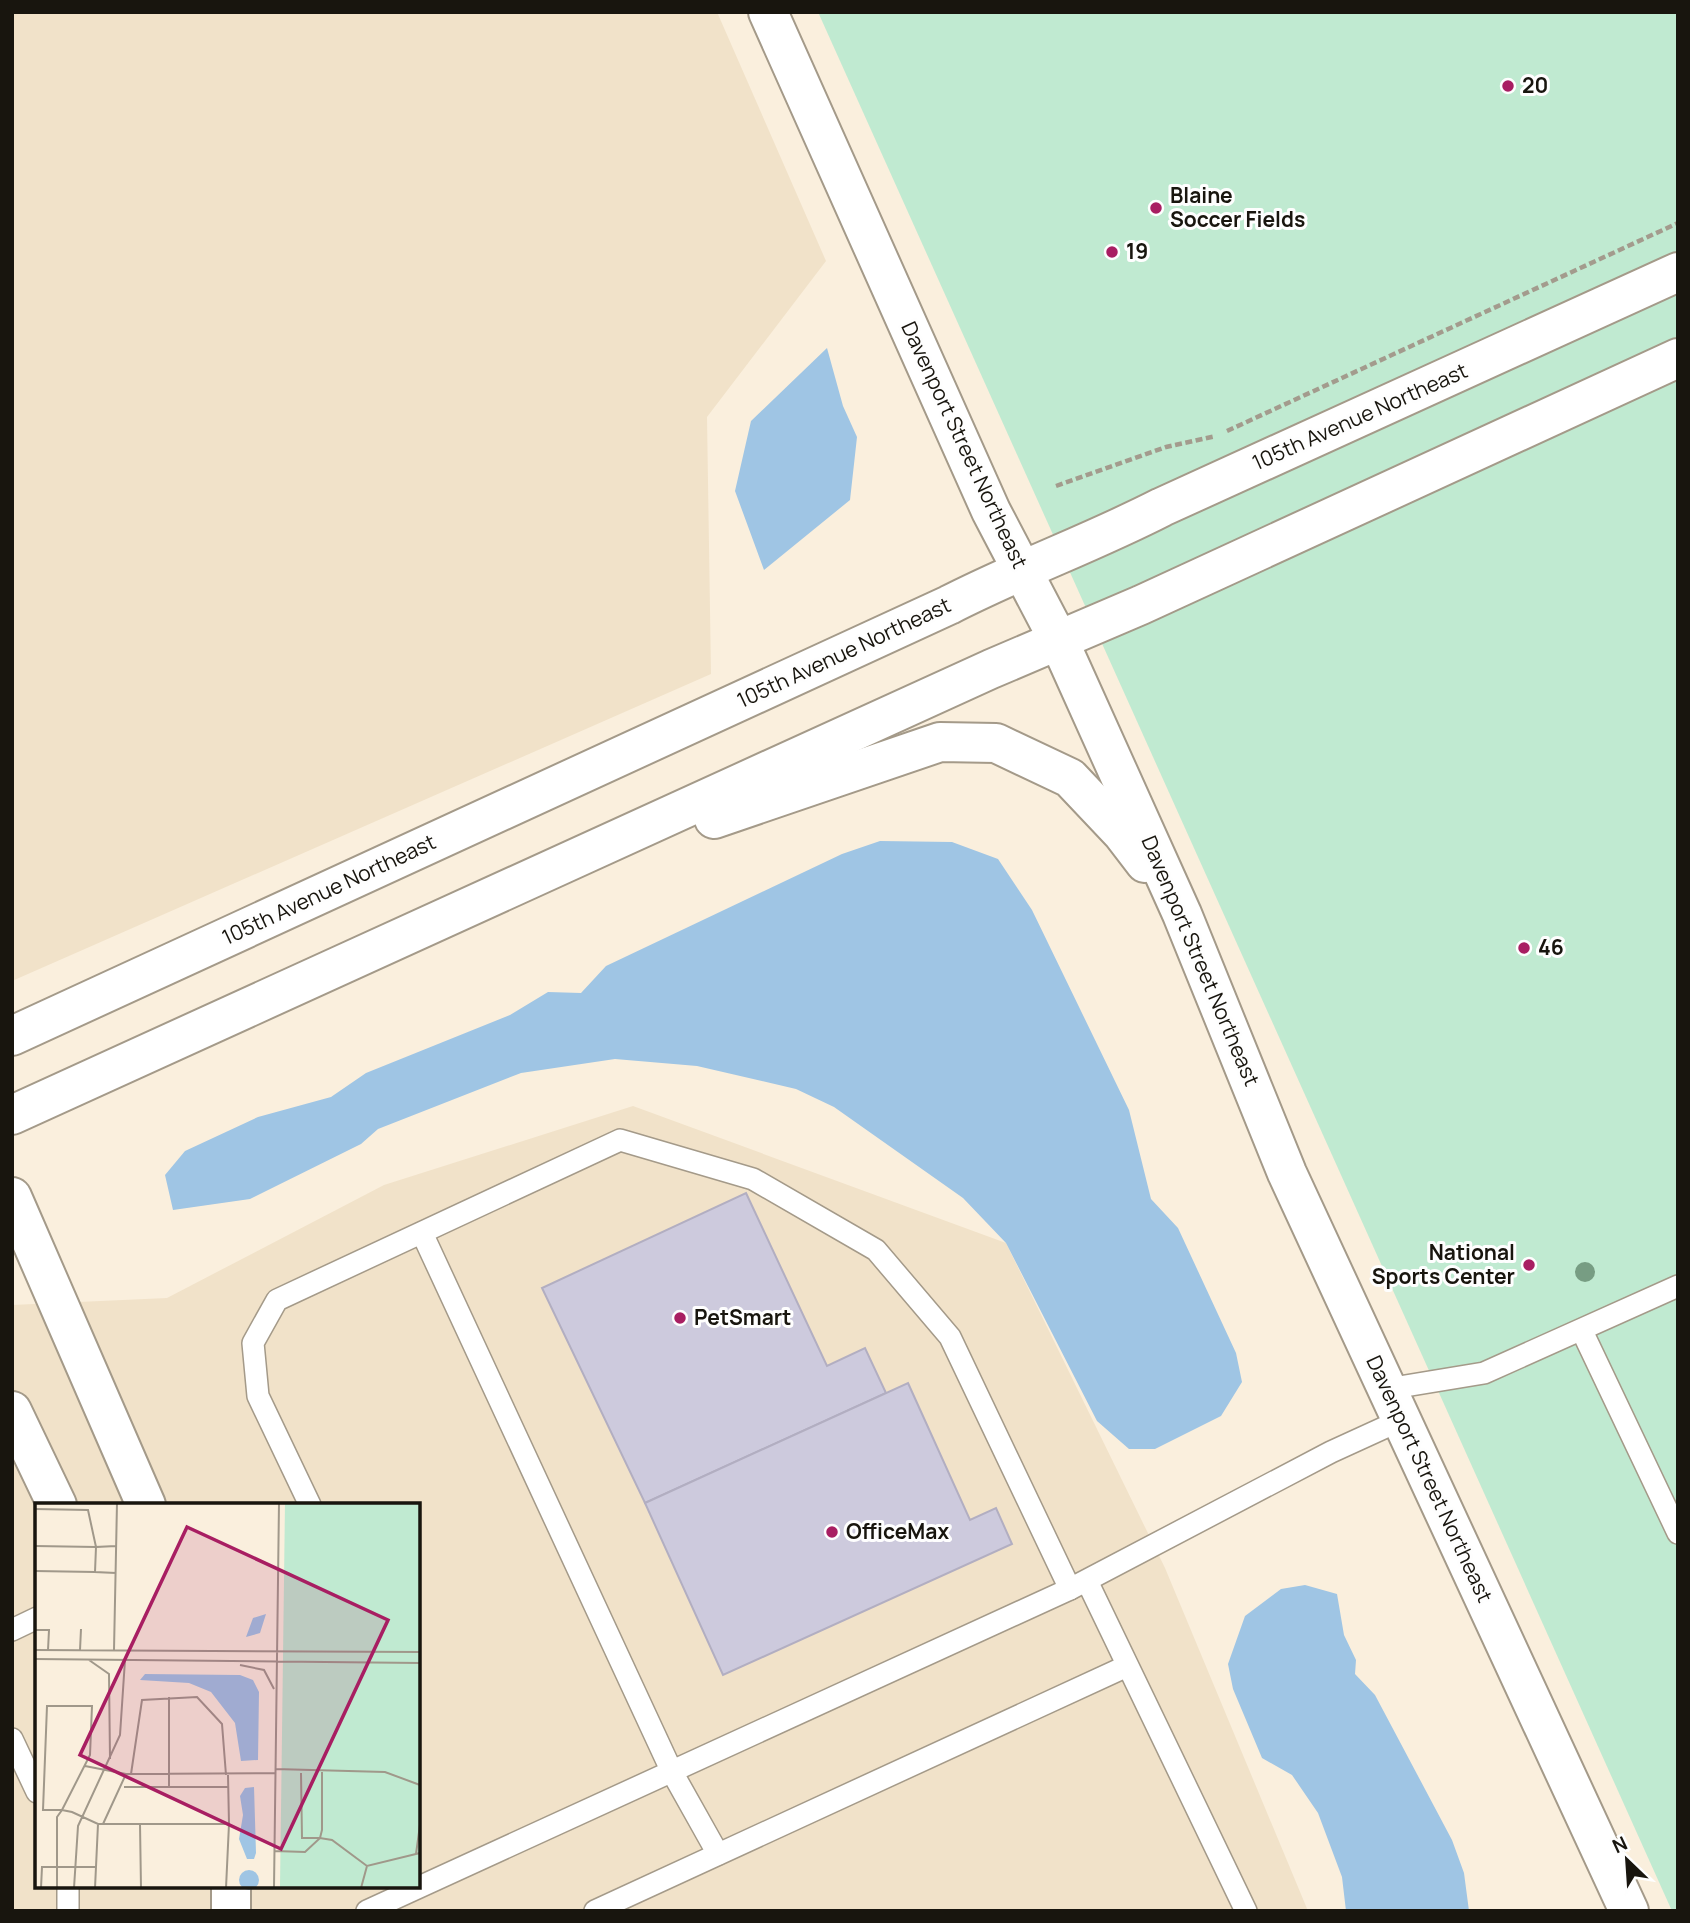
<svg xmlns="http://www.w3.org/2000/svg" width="1690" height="1923" font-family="Manrope,sans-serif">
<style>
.built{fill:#f1e2c9;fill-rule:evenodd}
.green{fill:#c0ead1}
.water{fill:#9fc5e4}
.building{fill:#cdcadd;stroke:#b2aec1;stroke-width:2}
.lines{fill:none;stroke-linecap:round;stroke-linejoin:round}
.lane-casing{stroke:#a49a89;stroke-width:24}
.street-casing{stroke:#a49a89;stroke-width:42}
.secondary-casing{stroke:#a49a89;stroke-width:42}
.path{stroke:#a39b8d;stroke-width:4.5;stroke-dasharray:7 3.5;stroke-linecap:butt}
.lane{stroke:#fff;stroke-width:21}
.street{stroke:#fff;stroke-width:38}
.secondary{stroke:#fff;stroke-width:38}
.tree{fill:#779d83}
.poi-dot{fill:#a81e62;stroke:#fefefe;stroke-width:2.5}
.labels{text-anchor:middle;stroke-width:6;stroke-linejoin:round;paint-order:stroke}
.poi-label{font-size:21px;font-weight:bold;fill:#18150e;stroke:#fefefe;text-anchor:start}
.street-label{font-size:21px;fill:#18150e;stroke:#fefefe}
.inset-road{fill:none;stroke:#a0988a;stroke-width:2}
.view{fill:#a81e62;fill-opacity:0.15;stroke:#a81e62;stroke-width:3.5}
.inset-edge{fill:none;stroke:#18150e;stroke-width:3.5}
</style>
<rect width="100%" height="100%" fill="#faefdd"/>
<g class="built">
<polygon points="12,12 717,12 826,261 707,417 711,674 12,981"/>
<path d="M633,1106L1006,1243L1165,1568L1308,1911H12V1305L167,1298L384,1185ZM37,1505H418V1886H37Z"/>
</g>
<polygon class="green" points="818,12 1678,12 1678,1911 1672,1911"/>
<g class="water">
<polygon points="827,348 843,406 857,437 850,500 764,570 735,491 751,421"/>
<polygon points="880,841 952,842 998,859 1032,910 1129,1110 1151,1199 1178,1228 1236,1353 1242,1382 1221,1416 1155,1449 1129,1449 1097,1421 1006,1243 963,1198 834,1107 796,1089 697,1066 615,1059 521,1073 378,1129 361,1144 250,1199 173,1210 165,1175 185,1151 258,1117 331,1097 366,1073 510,1015 548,992 581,993 606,966 842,854"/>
<polygon points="1305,1585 1337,1594 1344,1635 1356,1660 1355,1674 1375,1695 1452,1840 1464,1873 1469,1911 1346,1911 1342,1877 1318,1813 1292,1775 1262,1758 1233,1689 1228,1664 1245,1616 1281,1589"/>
</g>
<g class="building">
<polygon points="746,1193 827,1366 865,1348 886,1393 645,1503 542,1288"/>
<polygon points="908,1383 970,1520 996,1508 1012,1544 723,1675 645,1503"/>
</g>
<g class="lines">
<g class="lane-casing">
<g id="lane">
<polyline points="422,1233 672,1772 718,1854"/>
<polyline points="1582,1331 1678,1533"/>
<polyline points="1387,1389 1484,1373 1678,1286"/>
<polyline points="310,1505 258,1396 253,1343 277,1300 620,1140 753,1179 876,1250 950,1337 1070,1589"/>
<polyline points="1087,1581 1246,1911"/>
<polyline points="12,1630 37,1618"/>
<polyline points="12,1739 37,1792"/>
<polyline points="68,1886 68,1911"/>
<polyline points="367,1911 1070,1589 1331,1452 1401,1420"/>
<polyline points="595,1911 1127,1666"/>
</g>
</g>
<g class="street-casing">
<g id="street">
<polyline points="12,1197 146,1505"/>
<polyline points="12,1411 57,1505"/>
<polyline points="231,1886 231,1911"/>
</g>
</g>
<g class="secondary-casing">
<g id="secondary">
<polyline points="768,12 991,511 1059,641 1182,914 1287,1173 1629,1911"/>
<polyline points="714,819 940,742 996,743 1070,778 1122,833 1145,863"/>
<path d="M12,1036L949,605C1019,569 1092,543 1162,507L1678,272"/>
<polyline points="12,1115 991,669 1141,605 1678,358"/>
</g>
</g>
<g class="path">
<polyline points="1227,431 1678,223"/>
<polyline points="1056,486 1166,447 1216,436"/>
</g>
<use href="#lane" class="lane"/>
<use href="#street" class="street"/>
<use href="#secondary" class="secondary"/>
</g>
<circle class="tree" cx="1585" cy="1272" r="10"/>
<g class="poi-dot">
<circle cx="1508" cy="86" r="7"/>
<circle cx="1156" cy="208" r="7"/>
<circle cx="1112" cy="252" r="7"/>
<circle cx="1524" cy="948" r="7"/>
<circle cx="1529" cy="1265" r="7"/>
<circle cx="680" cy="1318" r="7"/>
<circle cx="832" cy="1532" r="7"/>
</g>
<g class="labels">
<g class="poi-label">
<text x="1522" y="93">20</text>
<text x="1170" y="203">Blaine<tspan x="1170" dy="24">Soccer Fields</tspan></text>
<text x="1126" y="259">19</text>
<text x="1538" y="955">46</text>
<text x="1515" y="1260" text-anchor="end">National<tspan x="1515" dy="24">Sports Center</tspan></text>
<text x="694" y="1325">PetSmart</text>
<text x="846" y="1539">OfficeMax</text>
</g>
<g class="street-label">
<text transform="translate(1360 417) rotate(-24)" y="7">105th Avenue Northeast</text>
<text transform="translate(964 445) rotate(65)" y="7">Davenport Street Northeast</text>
<text transform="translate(844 653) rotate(-25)" y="7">105th Avenue Northeast</text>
<text transform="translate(329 890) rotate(-25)" y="7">105th Avenue Northeast</text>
<text transform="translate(1200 961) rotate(67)" y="7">Davenport Street Northeast</text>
<text transform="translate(1429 1479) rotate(65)" y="7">Davenport Street Northeast</text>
</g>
</g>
<g transform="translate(35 1503)">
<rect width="385" height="385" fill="#faefdd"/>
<path d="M250,0H385V385H245Z" fill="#c0ead1"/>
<path d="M231,111L225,130L211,134L218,115ZM110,171L205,172L218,177L224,189L223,257L206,258L200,220L176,189L154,180L105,177ZM219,284L221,350L219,356H212L204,336L208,312L205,293L210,285ZM204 377a10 10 0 1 1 20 0a10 10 0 1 1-20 0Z" fill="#9fc5e4"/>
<path class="inset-road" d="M0,6L53,7L61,44L0,43M0,68L60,69M81,70L60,69L61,44L81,43M0,127H14L13,147M0,147L385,149M45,147L46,126M79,147L82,0M0,156L385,160M54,157L74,171L75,256M205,162L229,167L239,186M134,194V284M50,263L91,271L240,270M240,266L350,269L385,282M266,270L267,335H285L287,327V269M96,271L107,197L162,194L187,221L191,272M89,284H194M68,321L91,271M105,321H194L193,272M240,348L270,349L285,335L297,337L332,363L385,350M381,351L385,322M6,385L7,364H60M22,385V314L27,307L55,252L57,203H12L8,307H27L37,309L63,321H105L106,385M39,385L43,323L85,232L90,157M60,385L63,321M191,385L194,321M239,385L244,0M326,385L332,363"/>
<path class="view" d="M152,24L353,117L246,346L45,252Z"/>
<rect width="385" height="385" class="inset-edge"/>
</g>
<rect width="1690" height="1923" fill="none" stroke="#18150e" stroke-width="28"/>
<g transform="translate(1627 1860) rotate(335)" stroke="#fefefe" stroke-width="5" paint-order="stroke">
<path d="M0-5L12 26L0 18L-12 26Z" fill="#18150e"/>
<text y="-10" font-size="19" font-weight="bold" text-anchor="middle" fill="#18150e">N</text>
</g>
</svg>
